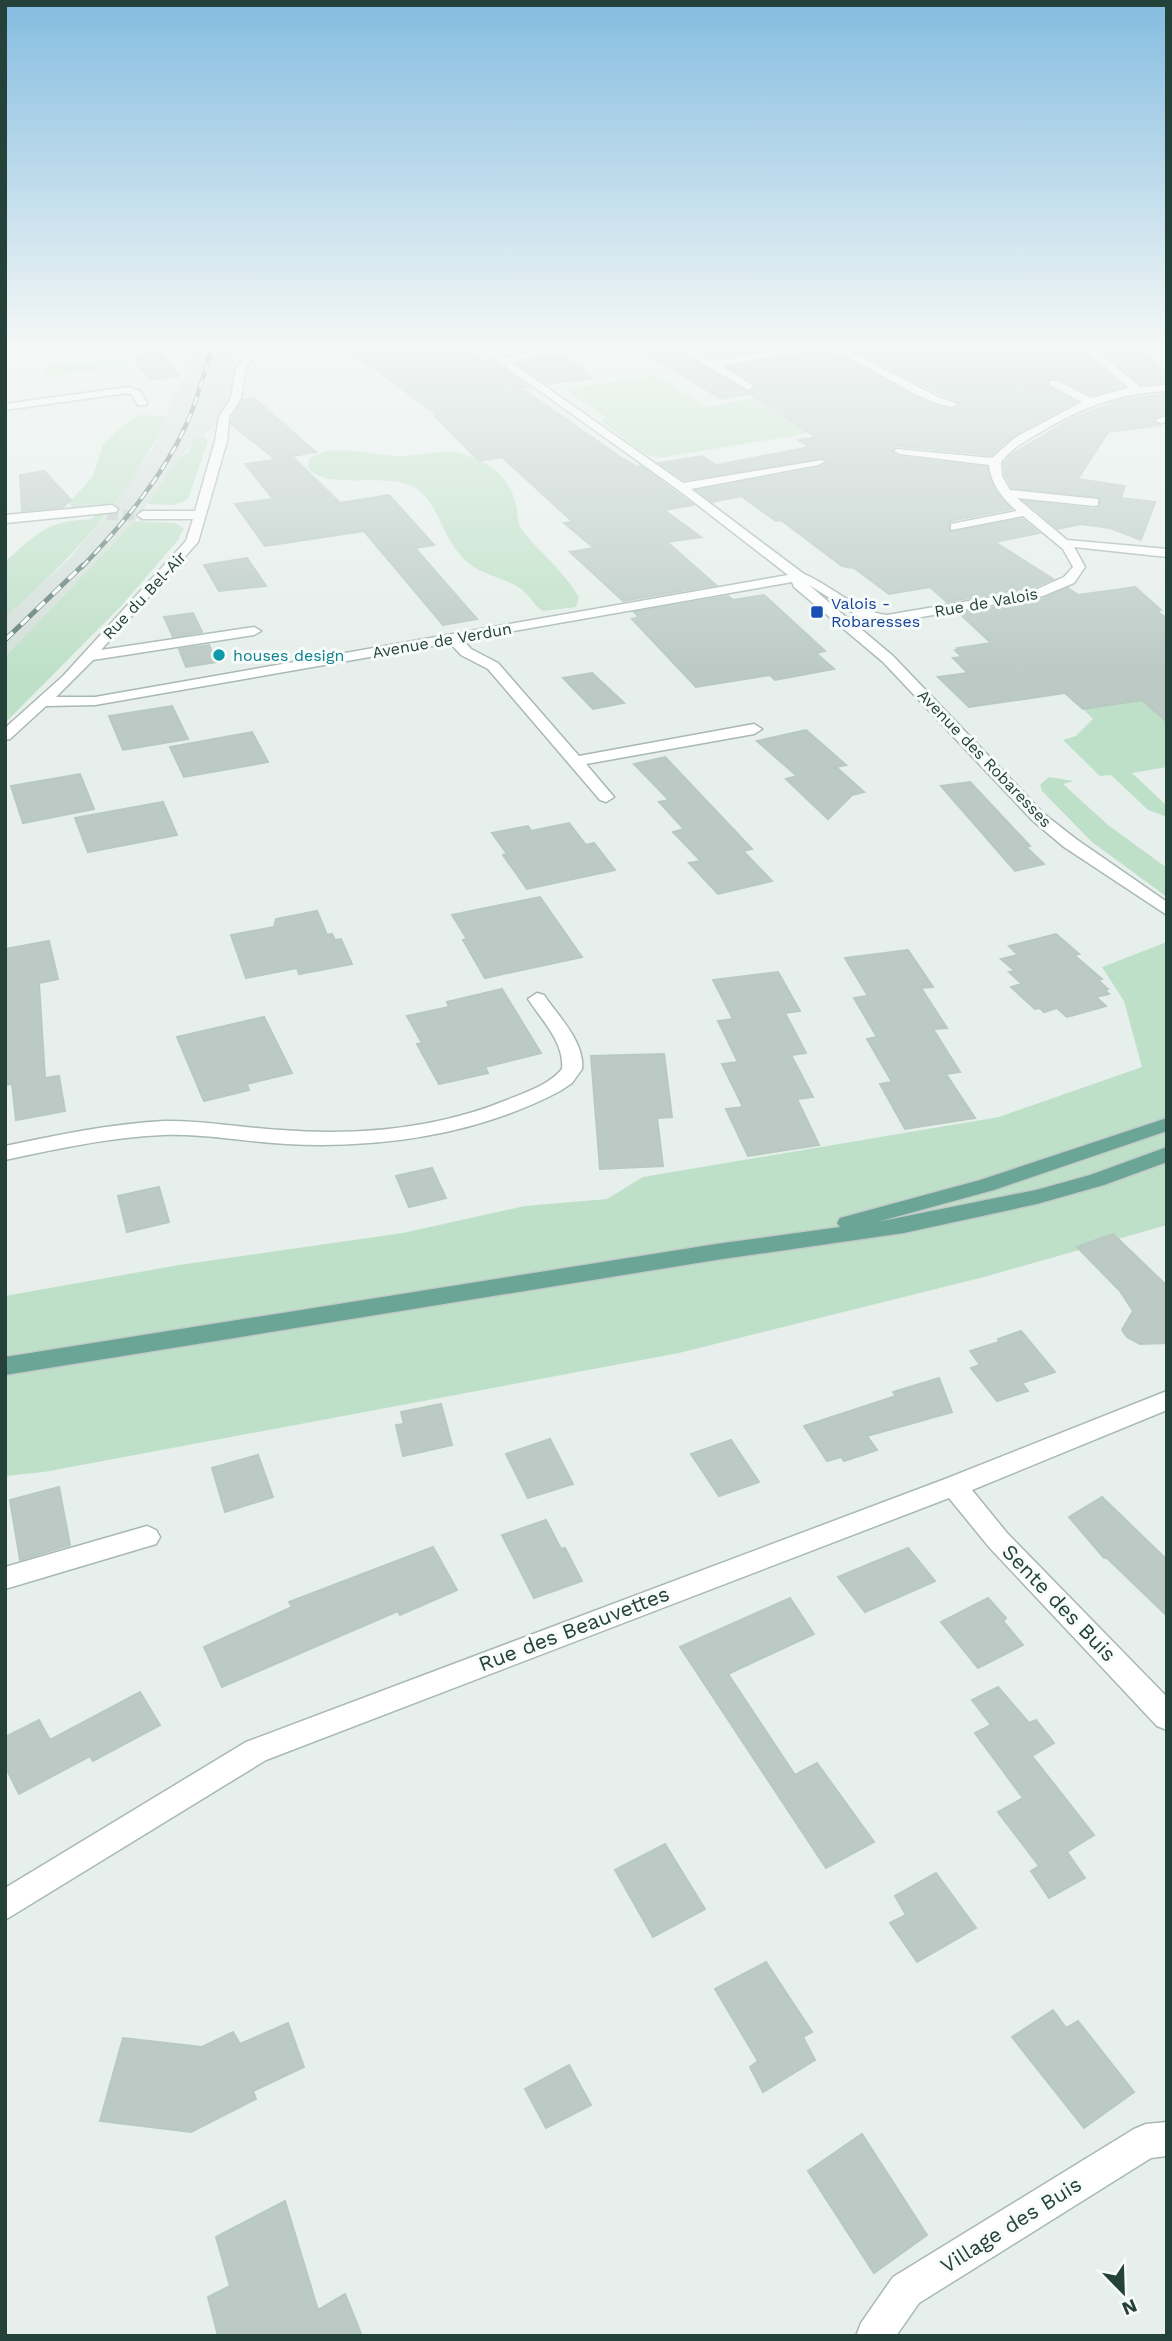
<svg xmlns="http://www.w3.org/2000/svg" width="1172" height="2341" font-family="'Work Sans',sans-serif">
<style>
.built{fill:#d4dfda}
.green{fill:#bfe0c8}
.building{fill:#bbcac4;stroke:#b8c9c2;stroke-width:2}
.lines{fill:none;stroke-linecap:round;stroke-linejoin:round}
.minor-tunnel{stroke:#bfccc8;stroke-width:11;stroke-dasharray:11 5;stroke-linecap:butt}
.minor-casing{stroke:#a8b8b2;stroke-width:3}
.major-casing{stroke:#c2cac8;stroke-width:3}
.minor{fill:#fff;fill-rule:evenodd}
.major{fill:#6aa596;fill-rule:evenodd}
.rail-far1-casing{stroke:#5f7d75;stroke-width:4.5}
.rail-casing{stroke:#5f7d75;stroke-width:5}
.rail-far1{stroke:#f7fbf9;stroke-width:2.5;stroke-dasharray:9;stroke-linecap:butt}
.rail{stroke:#f7fbf9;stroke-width:3.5;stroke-dasharray:11;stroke-linecap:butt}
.transit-dot{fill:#1a4fb4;stroke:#f7fbf9;stroke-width:2.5}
.culture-dot{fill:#0f9aa8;stroke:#f7fbf9;stroke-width:2.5}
.labels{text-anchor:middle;stroke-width:6;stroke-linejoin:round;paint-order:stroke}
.far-street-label{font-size:16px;fill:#24423a;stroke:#f7fbf9}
.far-transit-label{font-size:16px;fill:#164399;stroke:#f7fbf9;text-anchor:start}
.far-culture-label{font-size:16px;fill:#0d838f;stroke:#f7fbf9;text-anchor:start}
.near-street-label{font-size:21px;fill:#24423a;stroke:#f7fbf9}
</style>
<rect width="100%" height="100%" fill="#e6efeb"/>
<polygon class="built" points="191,346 241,346 231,385 233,386 231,404 216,424 180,457 135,521 5,657 5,617 68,560 103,519 152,450 184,374"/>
<g class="green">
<polygon points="123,358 129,366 48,376 43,367"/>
<polygon points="656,376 708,407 752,398 810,433 659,458 645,454 601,421 605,417 565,389"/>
<path d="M139,415L167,416C131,496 71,559 5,617V562C39,532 45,521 92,519L103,504L72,507L69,503L93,476L103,445L122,426Z"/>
<polygon points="203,436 208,441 188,499 174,505 147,504 180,457 189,452 196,437"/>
<path d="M448,451C482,457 506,469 516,504C518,512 517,524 522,530C541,554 562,569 579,597L576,607L543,611C533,605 530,595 521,589C498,573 476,577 457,551C441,531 436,498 412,486C384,472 327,491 308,468L309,459C333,441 375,457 403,456C418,455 433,453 448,451Z"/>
<polygon points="135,521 175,523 184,528 178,540 121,606 5,723 5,657"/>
<polygon points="1147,699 1151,708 1163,718 1167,718 1167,767 1132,773 1167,806 1167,817 1148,810 1111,775 1100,776 1063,740 1076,736 1093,719 1083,709"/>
<polygon points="1049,777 1074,781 1063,784 1108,825 1167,868 1167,897 1092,842 1042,791 1040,785"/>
<polygon points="1167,942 1167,1225 984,1277 679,1353 44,1472 5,1476 5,1296 179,1265 403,1233 525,1206 607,1199 643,1177 999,1117 1142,1067 1124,1001 1102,967"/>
</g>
<g class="building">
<polygon points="343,346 458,346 479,361 490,359 529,387 521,388 619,456 637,467 641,466 693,505 664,510 701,537 667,542 716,585 623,601 570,552 594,548 564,523 573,522 502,457 479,461 435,416 439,416"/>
<polygon points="635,346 671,346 747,392 754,389 754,384 728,367 799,355 828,354 852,362 922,400 951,410 959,403 845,346 1078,346 1123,387 1091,395 1059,379 1048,379 1049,387 1076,402 1015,435 991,455 896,446 892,449 893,453 900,457 987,467 996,492 1011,509 950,521 949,532 1022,519 1039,533 995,542 1053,579 1034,587 947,602 930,587 889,594 854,568 842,566 781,520 776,521 741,496 712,502 697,490 818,468 827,462 824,458 684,480 659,463 702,456 716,465 810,447 798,440 816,437 749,394 721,399"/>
<polygon points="693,346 789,346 714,358"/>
<polygon points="1097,346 1138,346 1167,373 1167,382 1141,384"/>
<polygon points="157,348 179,376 150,380 134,360"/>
<polygon points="560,354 593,378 547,384 519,365"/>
<polygon points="1167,394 1167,414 1153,419 1160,425 1108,432 1078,479 1125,486 1121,498 1155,502 1141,540 1110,528 1081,524 1058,529 1025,501 1094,509 1100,507 1100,497 1012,488 1005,475 1004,463 1011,455 1071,419 1117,401"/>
<polygon points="254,398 316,452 275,459 231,424 232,418 243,400"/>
<polygon points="293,457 340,503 389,495 434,545 415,548 477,619 443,625 364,531 265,546 235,504 273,499 245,464"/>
<polygon points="44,471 71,500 63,507 22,511 20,475"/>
<polygon points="247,558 266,586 219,591 204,565"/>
<polygon points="1135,587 1161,610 1157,611 1167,619 1167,722 1142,700 1083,709 1065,693 969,707 938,677 968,673 953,658 962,657 955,650 960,649 958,648 991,643 959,613 1043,599 1068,588 1078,595"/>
<polygon points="764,595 825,651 816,653 834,669 775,680 770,675 696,687 632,619 639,617 634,612 728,596 733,600"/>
<polygon points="193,613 202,632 173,637 164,617"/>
<polygon points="209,645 217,662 186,667 179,649"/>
<polygon points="592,673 624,703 593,709 563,678"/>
<polygon points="172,706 188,739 123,750 109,716"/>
<polygon points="806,730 846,765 836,767 864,792 852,795 828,819 786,779 797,776 757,741"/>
<polygon points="252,732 268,762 184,777 170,747"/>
<polygon points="665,757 752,849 743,851 772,881 718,894 689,863 701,861 673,832 684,829 659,802 669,800 634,764"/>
<polygon points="80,774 94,809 23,823 11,786"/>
<polygon points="970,782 1030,846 1026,847 1044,864 1015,871 941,786"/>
<polygon points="163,802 177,835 88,852 75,818"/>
<polygon points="569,823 586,845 594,843 615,870 527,889 503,855 507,854 492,833 528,826 531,831"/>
<polygon points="540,897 582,957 485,978 463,940 467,939 452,915"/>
<polygon points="317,911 327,935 332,934 335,940 341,939 352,964 299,974 297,968 246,978 231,935 274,927 276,919"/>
<polygon points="1056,934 1079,954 1074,955 1102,979 1098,980 1108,989 1105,990 1109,994 1096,997 1106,1006 1067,1017 1057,1008 1044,1012 1040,1008 1035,1009 1011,987 1022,984 1009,972 1015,971 1001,959 1018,955 1009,946"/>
<polygon points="49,941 58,979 39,983 45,1078 59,1076 65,1111 16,1120 12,1084 5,1085 5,949"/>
<polygon points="908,950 933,987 921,988 947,1028 933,1029 960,1072 946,1074 975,1118 905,1129 880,1084 892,1082 867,1039 877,1037 854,998 868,996 845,958"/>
<polygon points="778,972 800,1011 785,1013 806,1053 791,1055 813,1097 797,1099 819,1145 748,1156 726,1109 743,1107 722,1064 738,1062 718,1021 733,1019 713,980"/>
<polygon points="502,989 541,1053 485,1067 488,1073 439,1084 417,1044 422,1043 407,1016 449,1007 447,1002"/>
<polygon points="264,1017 292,1073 247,1084 249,1090 204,1101 177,1037"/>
<polygon points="664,1054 672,1117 657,1118 663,1166 600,1169 591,1056"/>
<polygon points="432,1168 446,1198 409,1207 396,1176"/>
<polygon points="159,1187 169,1222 127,1232 118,1196"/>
<polygon points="1113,1234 1167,1286 1167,1343 1140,1344 1127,1337 1122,1330 1133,1311 1120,1291 1077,1247"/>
<polygon points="1021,1331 1055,1372 1022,1383 1028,1391 997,1401 971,1368 980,1365 970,1351 999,1342 998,1339"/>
<polygon points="939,1378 952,1412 867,1436 877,1450 844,1461 841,1457 827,1461 804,1426 896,1396 893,1392"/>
<polygon points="441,1404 452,1445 403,1456 396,1425 404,1424 401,1412"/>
<polygon points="550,1439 573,1484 528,1498 506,1454"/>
<polygon points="731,1440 759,1482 719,1496 691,1454"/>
<polygon points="258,1455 273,1497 225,1512 212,1468"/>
<polygon points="59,1487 70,1545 20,1560 10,1500"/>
<polygon points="1102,1497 1167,1560 1167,1616 1106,1557 1104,1558 1069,1517"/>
<polygon points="546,1520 561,1549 565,1548 582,1581 534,1598 502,1535"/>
<polygon points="433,1547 457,1590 400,1615 398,1611 222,1687 204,1647 292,1607 289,1602"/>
<polygon points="908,1548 935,1581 865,1612 838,1577"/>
<polygon points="790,1598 814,1634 728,1674 795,1775 817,1763 874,1842 826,1868 680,1647"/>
<polygon points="988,1598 1006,1618 1003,1621 1023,1645 978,1668 941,1622"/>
<polygon points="998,1687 1029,1723 1036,1720 1054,1743 1032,1756 1094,1835 1067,1852 1085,1878 1049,1898 1031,1871 1039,1866 998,1812 1023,1798 975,1733 991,1725 972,1700"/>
<polygon points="140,1692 160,1725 93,1761 90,1756 19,1794 5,1766 5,1737 39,1720 50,1740"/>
<polygon points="665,1844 705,1909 653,1937 615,1870"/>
<polygon points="936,1873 976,1928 917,1962 890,1923 906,1915 895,1896"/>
<polygon points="766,1962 812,2032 803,2037 815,2060 763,2092 750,2067 758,2061 715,1989"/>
<polygon points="1053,2010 1066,2028 1078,2021 1134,2092 1084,2128 1012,2037"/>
<polygon points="288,2023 304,2067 253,2091 256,2099 191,2132 100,2121 123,2038 202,2047 233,2032 240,2044"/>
<polygon points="569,2065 591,2105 546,2128 525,2089"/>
<polygon points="862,2134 927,2235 874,2273 808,2171"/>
<polygon points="285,2201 318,2310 345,2294 362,2336 218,2336 208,2297 230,2286 216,2237"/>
</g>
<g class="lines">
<polyline class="minor-tunnel" points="107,515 143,515"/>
<g class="minor-casing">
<g id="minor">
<path d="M253,346H263L246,368L241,398L229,417L227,441L198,542L101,650L254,627L261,631L254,635L93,660L56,697H95L788,575L677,489L477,346H489L506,358L552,346H570L512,363L683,483L822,460L824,462L818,465L691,489L804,574C830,585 860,613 887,615L1035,590L1064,577L1073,567L1063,549L1023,516L951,530V524L1017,511C1002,498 991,484 989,465L900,454L894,451L896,449L992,458L1016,437L1082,402L1050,385V381H1058L1091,398L1129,388L1080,346H1092L1140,387L1167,385V391C1119,393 1080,408 1039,433C1025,441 1011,449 1001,462L1002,476L1010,490L1098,499V505L1094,506L1017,498L1067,540L1167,549V557L1074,547L1085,567L1074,583L1043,596L887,623L855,624L893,656L1044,814L1076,839L1167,902V915L1064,847L1032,820L883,662L794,587L792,582L463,640L471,649L498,663L579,756L754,724L762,729L754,734L586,764L614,797L606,802L600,800L488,669L461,655L450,643L95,705L46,706L10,739L5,740V728L63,676L186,541L193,519H143L137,515L143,511H195L215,441L219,417L231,398L236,368ZM809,585L814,588L858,616L847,618Z"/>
<path d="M674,346H687L713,361L809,346L840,347L940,398L957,404L952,407C911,399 878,368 839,354C816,345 747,362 721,366L752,385L753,387L748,390Z"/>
<polygon points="128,387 140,391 147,403 146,405 138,405 132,395 127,393 5,410 5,404"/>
<polygon points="1167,416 1167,422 1160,423 1155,420"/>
<polygon points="112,505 118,509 116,512 5,523 5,515"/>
<path d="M537,993L544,995C558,1016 585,1042 582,1069L572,1083L560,1091C477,1135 379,1149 286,1144C245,1142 204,1133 163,1135C110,1137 57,1149 5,1160V1146C57,1135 110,1124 164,1121C203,1120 242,1128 281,1130C356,1136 436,1129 507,1100C526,1092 549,1085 562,1069C565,1043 541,1019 528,999Z"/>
<polygon points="1167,1391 1167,1410 972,1490 1007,1533 1167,1697 1167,1730 1157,1726 989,1547 949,1498 266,1760 5,1920 5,1888 246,1742 945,1479"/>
<polygon points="147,1526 156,1530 160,1537 156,1544 5,1589 5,1567"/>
<polygon points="1167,2122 1167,2156 1151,2158 919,2303 896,2336 856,2336 861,2323 893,2277 1134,2129 1146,2124"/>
</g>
</g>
<g class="major-casing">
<polygon id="major" points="1167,1118 1167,1131 994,1190 877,1222 1036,1190 1090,1175 1167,1147 1167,1162 1104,1185 1037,1204 904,1233 716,1260 5,1375 5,1357 716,1244 840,1227 837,1223 840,1218 980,1180"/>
</g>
<use href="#minor" class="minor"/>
<use href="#major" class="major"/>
<g class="rail-far1-casing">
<path id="rail-far1" d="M82,567C122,525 163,477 187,423C198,398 205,372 212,346"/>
</g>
<g class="rail-casing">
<polyline id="rail" points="5,640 83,565"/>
</g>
<use href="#rail-far1" class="rail-far1"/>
<use href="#rail" class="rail"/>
</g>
<linearGradient id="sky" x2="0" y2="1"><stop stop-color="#84bce0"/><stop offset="0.51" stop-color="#f4f8f6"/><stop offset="1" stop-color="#f4f8f6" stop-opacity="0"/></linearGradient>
<rect width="1172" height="674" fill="url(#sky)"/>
<rect class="transit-dot" x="810" y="605" width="14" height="14" rx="3.5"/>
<circle class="culture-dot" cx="219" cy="655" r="7"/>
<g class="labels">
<g class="far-street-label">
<text transform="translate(144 595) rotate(-47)" y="6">Rue du Bel-Air</text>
<text transform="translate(986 602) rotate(-10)" y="6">Rue de Valois</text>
<text transform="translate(442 640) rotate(-10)" y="6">Avenue de Verdun</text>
<text transform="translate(985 758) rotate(46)" y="6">Avenue des Robaresses</text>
</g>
<g class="far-transit-label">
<text x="831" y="609">Valois -<tspan x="831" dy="18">Robaresses</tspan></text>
</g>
<g class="far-culture-label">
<text x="233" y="661">houses design</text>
</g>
<g class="near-street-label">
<text transform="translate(1059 1603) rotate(46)" y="7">Sente des Buis</text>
<text transform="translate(574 1629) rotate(-21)" y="7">Rue des Beauvettes</text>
<text transform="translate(1011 2225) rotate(-32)" y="7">Village des Buis</text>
</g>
</g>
<rect width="1172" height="2341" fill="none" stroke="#24423a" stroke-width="14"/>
<g transform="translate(1123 2292) rotate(157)" stroke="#f7fbf9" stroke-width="5" paint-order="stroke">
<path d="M0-5L12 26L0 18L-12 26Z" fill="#24423a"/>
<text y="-10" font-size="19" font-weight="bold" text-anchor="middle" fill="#24423a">N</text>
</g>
</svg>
